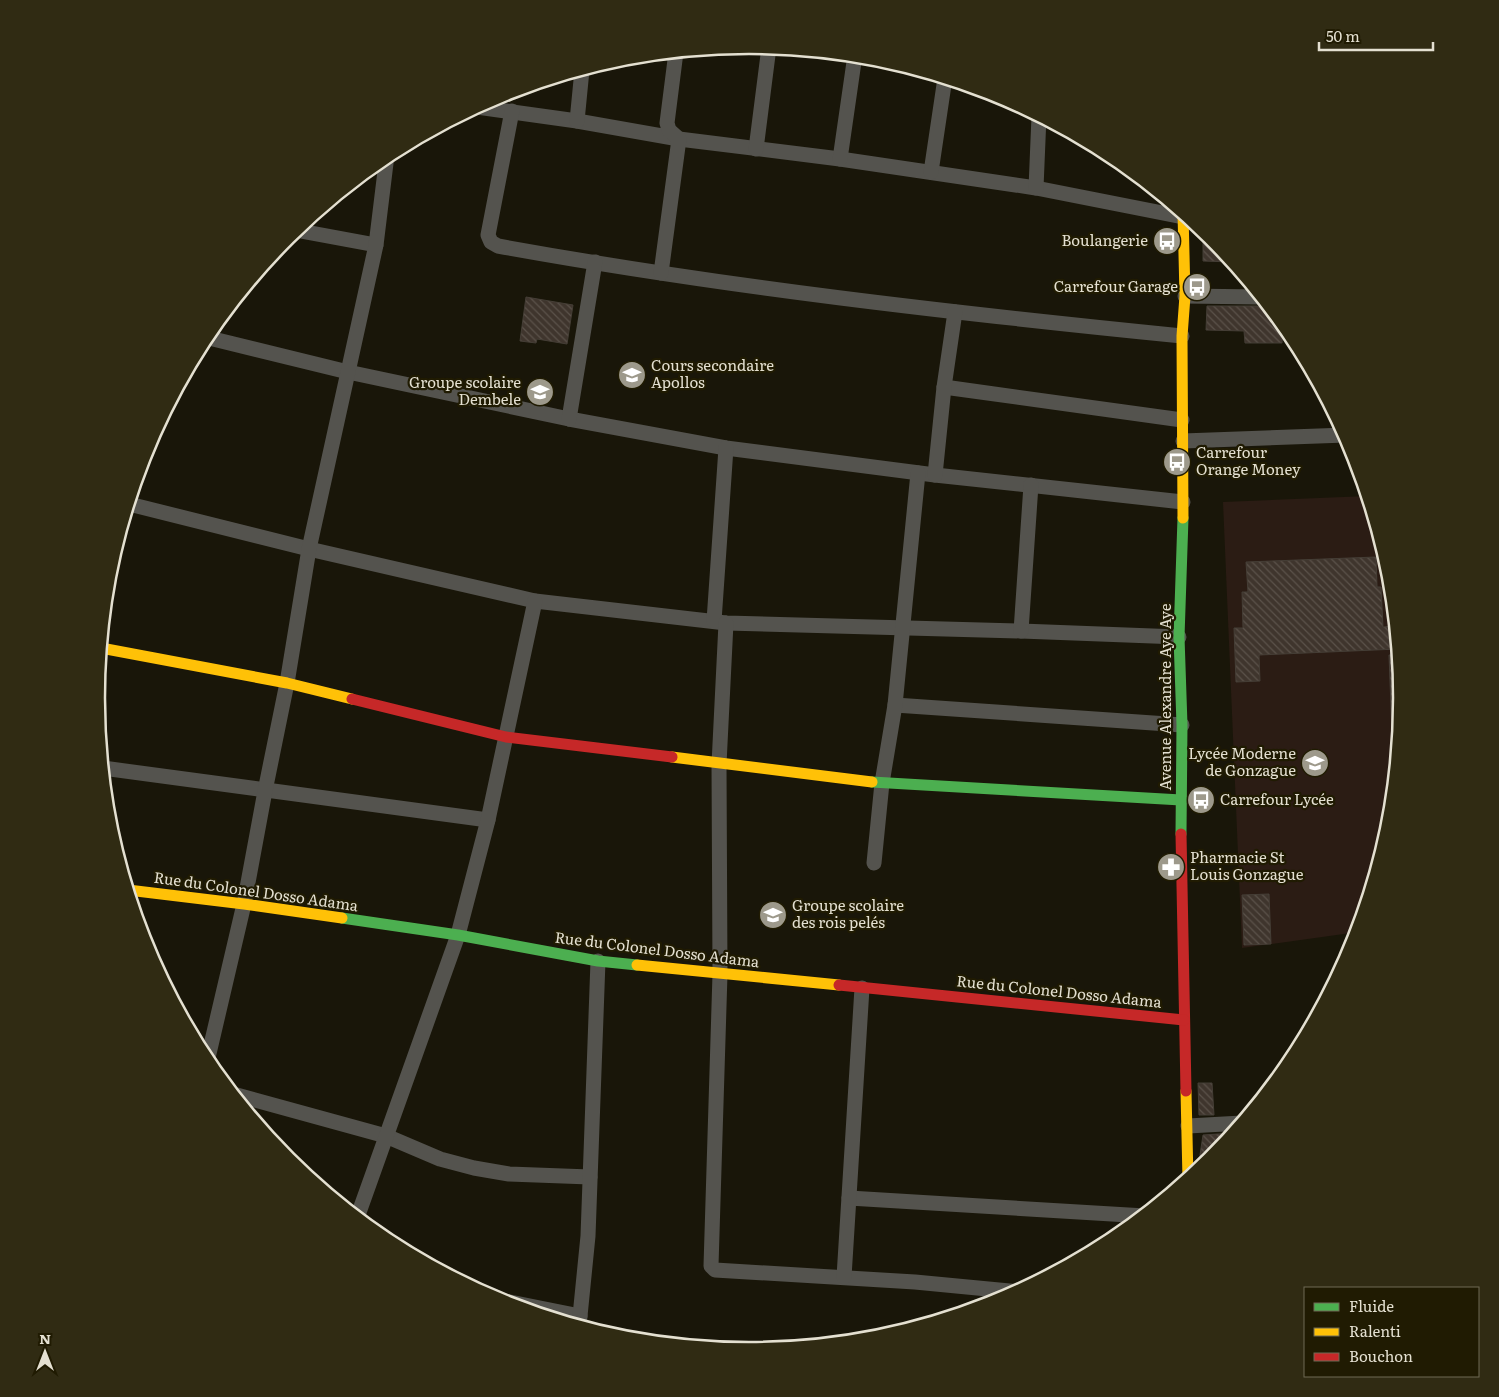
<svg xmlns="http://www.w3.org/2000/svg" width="1499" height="1397" font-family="Literata,serif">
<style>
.education{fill:#2b1c14}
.building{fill:url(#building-back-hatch);stroke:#453e36}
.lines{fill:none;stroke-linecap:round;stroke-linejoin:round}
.street{stroke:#54534e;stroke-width:15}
.fast{stroke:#4caf50;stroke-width:11}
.slow{stroke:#ffc107;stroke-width:11}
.jam{stroke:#c62828;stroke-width:11}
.labels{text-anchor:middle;stroke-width:4.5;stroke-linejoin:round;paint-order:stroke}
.poi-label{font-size:15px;fill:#e4e0d1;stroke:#201b02;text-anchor:start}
.street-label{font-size:15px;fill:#e4e0d1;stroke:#201b02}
.rim{fill:none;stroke:#e4e0d1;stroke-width:2.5}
</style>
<defs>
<pattern id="building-back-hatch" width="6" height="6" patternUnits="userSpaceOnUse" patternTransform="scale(1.25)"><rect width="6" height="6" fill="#3f352d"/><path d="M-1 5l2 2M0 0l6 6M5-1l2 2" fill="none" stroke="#5b524a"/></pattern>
</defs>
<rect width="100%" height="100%" fill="#191609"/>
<polygon class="education" points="1368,496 1390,571 1403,699 1390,826 1358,932 1242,948 1223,502"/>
<g class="building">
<polygon points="1203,229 1212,237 1232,262 1203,261"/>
<polygon points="526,297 573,305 567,344 537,339 536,343 520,341"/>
<polygon points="1267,304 1283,323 1282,343 1245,343 1244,331 1206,330 1207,306 1261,306"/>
<polygon points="1376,557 1377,587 1381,587 1383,627 1396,626 1398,649 1259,655 1260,681 1236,682 1234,628 1243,628 1242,592 1248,592 1246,562"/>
<polygon points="1399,654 1403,699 1400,733 1392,733 1389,655"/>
<polygon points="1269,894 1271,944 1244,945 1242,895"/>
<polygon points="1198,1083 1212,1083 1214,1115 1199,1115"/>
<polygon points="1234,1133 1211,1161 1200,1170 1200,1155 1203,1135"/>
</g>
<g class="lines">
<g class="street">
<polyline points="477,107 577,121 679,139 840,159 1036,188 1183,217"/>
<path d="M512,111L488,235L491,242L498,246C724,287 953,313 1182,336"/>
<polyline points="577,121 582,70"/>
<polyline points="756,149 769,47"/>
<polyline points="840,159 855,55"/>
<polyline points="931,172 945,78"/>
<polyline points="1036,188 1039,116"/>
<polyline points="295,230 376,245"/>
<polyline points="661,273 679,139 669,130 667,123 676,52"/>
<polyline points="1185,296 1261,297"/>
<polyline points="205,337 348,372 569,419 726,448 935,475 1183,502"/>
<polyline points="944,387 1182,420"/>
<polyline points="569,419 595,262"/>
<polyline points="1183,441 1346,435"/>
<polyline points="935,475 944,387 955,312"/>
<polyline points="129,504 309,549 535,601 726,623 1021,631 1179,637"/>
<polyline points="714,621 726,448"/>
<polyline points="726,623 719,764 720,974 711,1266 715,1270 915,1282 1019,1292"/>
<polyline points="1021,631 1031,485"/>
<polyline points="895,705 1182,725"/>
<polyline points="103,768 488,820"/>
<polyline points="874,863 882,783 895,705 918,473"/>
<polyline points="207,1062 244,904 265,791 287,683 309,549 376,245 387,155"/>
<polyline points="233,1094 386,1136 440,1159 474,1168 509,1174 590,1177"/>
<polyline points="1188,1126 1242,1123"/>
<polyline points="849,1198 1145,1216"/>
<polyline points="357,1218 458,935 488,820 535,601"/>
<polyline points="844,1277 862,988"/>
<polyline points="494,1299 580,1316"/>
<polyline points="579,1326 588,1236 598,961"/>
</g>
<g class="fast">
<polyline points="872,782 1181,800"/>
<polyline points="1181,834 1182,725 1179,637 1183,518"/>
<polyline points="342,918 458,935 598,961 637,965"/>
</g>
<g class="slow">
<polyline points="1183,518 1182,336 1185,296 1183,213"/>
<polyline points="101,648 287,683 352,699"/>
<polyline points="672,757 872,782"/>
<polyline points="128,890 244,904 342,918"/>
<polyline points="637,965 839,985"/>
<polyline points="1186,1091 1188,1180"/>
</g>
<g class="jam">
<polyline points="352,699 506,737 672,757"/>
<polyline points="1181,834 1186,1091"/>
<polyline points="839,985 1184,1020"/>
</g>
</g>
<defs>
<g id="bus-disc" transform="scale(1.4375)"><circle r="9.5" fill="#9d998b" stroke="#201b02"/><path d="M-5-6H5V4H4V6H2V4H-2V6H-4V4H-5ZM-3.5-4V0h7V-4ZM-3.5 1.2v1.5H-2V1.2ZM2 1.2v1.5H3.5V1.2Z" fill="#fff"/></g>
<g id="school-disc" transform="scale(1.4375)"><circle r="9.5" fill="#9d998b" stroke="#201b02"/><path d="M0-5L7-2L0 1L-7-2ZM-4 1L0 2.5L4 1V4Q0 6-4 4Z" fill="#fff"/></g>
<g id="pharmacy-disc" transform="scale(1.4375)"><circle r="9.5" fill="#9d998b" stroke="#201b02"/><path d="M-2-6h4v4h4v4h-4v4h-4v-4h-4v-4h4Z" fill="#fff"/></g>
</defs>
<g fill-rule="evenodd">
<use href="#bus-disc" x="1167" y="241"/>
<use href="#bus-disc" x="1197" y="287"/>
<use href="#school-disc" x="632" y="375"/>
<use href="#school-disc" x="540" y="392"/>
<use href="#bus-disc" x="1177" y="462"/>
<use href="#school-disc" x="1315" y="763"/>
<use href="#bus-disc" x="1201" y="800"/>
<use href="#pharmacy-disc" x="1171" y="867"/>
<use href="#school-disc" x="773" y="915"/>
</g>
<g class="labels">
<g class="poi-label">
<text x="1148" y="246" text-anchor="end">Boulangerie</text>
<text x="1178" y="292" text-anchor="end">Carrefour Garage</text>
<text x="651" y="371">Cours secondaire<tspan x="651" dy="17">Apollos</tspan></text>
<text x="521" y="388" text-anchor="end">Groupe scolaire<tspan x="521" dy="17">Dembele</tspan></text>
<text x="1196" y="458">Carrefour<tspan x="1196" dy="17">Orange Money</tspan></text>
<text x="1296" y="759" text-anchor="end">Lycée Moderne<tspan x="1296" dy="17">de Gonzague</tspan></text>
<text x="1220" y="805">Carrefour Lycée</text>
<text x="1190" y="863">Pharmacie St<tspan x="1190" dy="17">Louis Gonzague</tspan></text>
<text x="792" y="911">Groupe scolaire<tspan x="792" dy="17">des rois pelés</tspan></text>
</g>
<g class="street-label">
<text transform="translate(1166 697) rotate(-90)" y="5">Avenue Alexandre Aye Aye</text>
<text transform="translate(256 892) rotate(8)" y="5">Rue du Colonel Dosso Adama</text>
<text transform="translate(657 950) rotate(7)" y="5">Rue du Colonel Dosso Adama</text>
<text transform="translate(1059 992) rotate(6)" y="5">Rue du Colonel Dosso Adama</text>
</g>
</g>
<path d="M0 0H1499V1397H0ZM105 698a644 644 0 1 1 1288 0a644 644 0 1 1-1288 0Z" fill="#302b13" fill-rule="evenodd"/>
<path class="rim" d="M105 698a644 644 0 1 1 1288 0a644 644 0 1 1-1288 0Z"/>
<rect x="1304" y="1287" width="175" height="90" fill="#201b02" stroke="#6e6a55"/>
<rect x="1314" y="1303" width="25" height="8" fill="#4caf50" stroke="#6e6a55"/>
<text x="1349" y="1312" font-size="15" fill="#e4e0d1">Fluide</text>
<rect x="1314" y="1328" width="25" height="8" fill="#ffc107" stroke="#6e6a55"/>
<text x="1349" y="1337" font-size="15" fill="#e4e0d1">Ralenti</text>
<rect x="1314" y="1353" width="25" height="8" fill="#c62828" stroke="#6e6a55"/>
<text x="1349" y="1362" font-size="15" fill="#e4e0d1">Bouchon</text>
<g transform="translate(45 1352)" stroke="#201b02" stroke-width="4" paint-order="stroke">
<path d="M0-4L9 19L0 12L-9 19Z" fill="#e4e0d1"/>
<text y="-8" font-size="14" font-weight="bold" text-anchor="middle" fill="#e4e0d1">N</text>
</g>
<path d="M1319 42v8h114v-8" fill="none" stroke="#e4e0d1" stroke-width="2.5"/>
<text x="1326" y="42" font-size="15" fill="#e4e0d1" stroke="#201b02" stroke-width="4" paint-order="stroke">50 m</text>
</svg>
